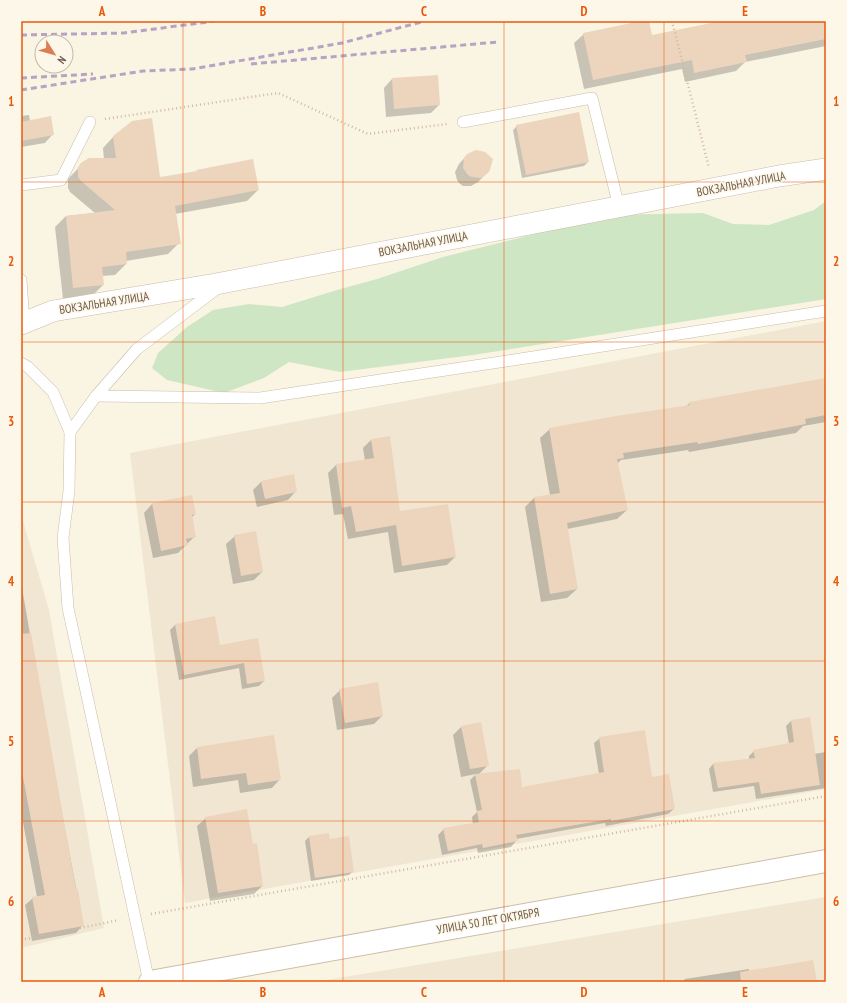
<svg xmlns="http://www.w3.org/2000/svg" width="847" height="1003" font-family="'PT Sans Narrow',sans-serif">
<style>
.residential{fill:#f1e6d2}
.green{fill:#cee6c3}
.shadow{fill:#0003}
.building{fill:#edd5bd}
.lines{fill:none;stroke-linecap:round;stroke-linejoin:round}
.lane-casing{stroke:#cabcab;stroke-width:12}
.street-casing{stroke:#cabcab;stroke-width:22}
.secondary-casing{stroke:#cdbda9;stroke-width:24}
.path{stroke:#d2b9a0;stroke-width:2.5;stroke-dasharray:1 3;stroke-linecap:butt}
.lane{stroke:#fff;stroke-width:11}
.street{stroke:#fff;stroke-width:21}
.secondary{stroke:#fff;stroke-width:22}
.rail{stroke:#b7a3c2;stroke-width:3;stroke-dasharray:6 4;stroke-linecap:butt}
.grid{fill:none;stroke:#e8590c;stroke-width:1;stroke-opacity:0.55}
.labels{text-anchor:middle;stroke-width:3;stroke-linejoin:round;paint-order:stroke}
.street-label{font-size:12px;fill:#705c4b;stroke:#fdf7e9}
.neatline{fill:none;stroke:#e8590c;stroke-width:1.5}
.grid-label{font-size:13px;text-anchor:middle;font-weight:bold;fill:#e8590c}
</style>
<rect width="100%" height="100%" fill="#faf4e3"/>
<g class="residential">
<polygon points="826,321 826,789 185,903 130,453"/>
<polygon points="21,514 49,610 104,928 21,948"/>
<polygon points="826,897 826,982 316,982 320,981"/>
</g>
<polygon class="green" points="826,201 826,299 473,355 340,372 289,362 264,378 224,393 167,380 152,368 158,353 187,327 213,310 249,304 282,307 337,290 377,279 443,257 610,215 703,213 733,224 769,225 814,210"/>
<g class="shadow">
<polygon points="648,21 651,36 726,21 826,21 826,46 745,62 736,71 685,82 682,69 584,89 574,43 584,34"/>
<polygon points="392,79 439,105 431,113 386,117 384,88"/>
<polygon points="29,115 30,121 53,134 45,143 21,147 21,116"/>
<polygon points="517,126 588,162 584,166 522,178 513,130"/>
<polygon points="114,136 159,178 195,173 197,171 252,161 258,190 247,201 175,214 179,243 168,254 126,261 126,264 115,275 102,276 103,285 92,296 63,299 55,227 66,216 95,213 70,192 68,188 68,179 86,160 104,160 103,148"/>
<polygon points="467,155 487,173 478,182 471,186 463,186 459,183 457,180 455,172 459,164"/>
<polygon points="826,379 826,422 803,426 796,433 689,452 688,450 621,460 617,464 627,510 617,519 567,529 577,589 567,598 541,602 525,507 534,498 550,495 540,438 550,429 685,407 690,403"/>
<polygon points="371,440 399,512 455,557 447,565 394,573 388,532 348,539 343,514 334,515 328,473 336,465 365,461 363,448"/>
<polygon points="261,482 296,491 288,500 257,507 253,490"/>
<polygon points="152,504 195,514 192,517 195,536 178,553 153,558 144,513"/>
<polygon points="235,536 262,572 254,580 233,584 226,544"/>
<polygon points="21,582 49,743 83,925 76,933 32,941 25,905 33,898 37,897 21,812"/>
<polygon points="175,625 220,646 257,640 264,681 259,686 242,689 239,668 179,680 170,630"/>
<polygon points="340,690 382,716 374,724 337,730 332,698"/>
<polygon points="809,718 814,754 826,752 826,788 756,799 754,786 713,792 709,769 713,764 749,760 749,756 754,751 789,744 786,726 791,721"/>
<polygon points="461,727 488,765 479,774 522,788 599,774 594,743 600,738 652,778 674,809 668,814 606,826 605,823 516,839 516,841 511,847 478,853 477,848 442,855 438,835 444,829 473,824 472,817 477,812 470,780 476,774 461,777 453,735"/>
<polygon points="197,748 280,779 272,788 240,793 238,780 193,787 189,756"/>
<polygon points="206,818 252,845 262,886 254,894 210,901 197,826"/>
<polygon points="309,837 353,871 349,875 311,881 305,841"/>
<polygon points="749,969 749,972 816,982 682,982 685,979"/>
</g>
<g class="building">
<polygon points="641,21 649,21 652,35 721,21 826,21 826,39 745,55 747,62 694,73 692,60 593,80 583,33"/>
<polygon points="438,75 440,105 394,109 392,78"/>
<polygon points="579,112 589,162 526,175 516,125"/>
<polygon points="51,116 54,135 21,141 21,122"/>
<polygon points="152,118 160,177 197,171 196,170 253,159 259,190 175,206 181,244 126,252 127,264 102,267 104,285 73,288 66,216 115,210 81,181 78,177 78,167 81,163 89,158 116,158 113,136 132,121"/>
<polygon points="476,150 485,152 493,159 490,170 488,173 481,178 472,177 468,175 463,168 464,158 467,154"/>
<polygon points="826,378 826,415 805,419 806,424 698,444 697,442 623,453 624,458 617,459 628,510 567,523 578,589 550,594 534,497 560,493 549,428 616,416 690,405 689,402"/>
<polygon points="390,436 400,511 448,504 456,557 402,566 396,525 356,532 351,506 342,508 336,464 374,458 371,439"/>
<polygon points="294,474 297,492 265,499 261,481"/>
<polygon points="192,495 196,514 192,515 196,537 186,539 188,545 161,551 152,503"/>
<polygon points="256,531 263,572 241,576 234,535"/>
<polygon points="215,616 220,645 258,638 265,681 247,684 244,663 184,675 175,624"/>
<polygon points="31,633 67,839 76,889 78,889 84,926 39,934 32,897 45,895 21,766 21,634"/>
<polygon points="378,682 383,716 345,723 339,689"/>
<polygon points="810,717 820,785 761,794 759,782 718,788 713,763 755,758 753,750 794,742 791,720"/>
<polygon points="481,722 489,766 470,769 461,726"/>
<polygon points="645,730 652,777 669,774 675,809 611,821 611,819 516,835 518,841 483,848 482,844 448,851 443,828 479,822 477,811 482,810 475,774 520,769 522,787 604,772 599,737"/>
<polygon points="274,735 281,780 248,785 246,773 201,779 197,747"/>
<polygon points="247,809 253,844 257,843 263,886 218,893 205,817"/>
<polygon points="329,833 330,839 349,836 354,872 315,878 309,836"/>
<polygon points="813,960 817,982 741,982 740,972"/>
</g>
<g class="lines">
<g class="lane-casing">
<g id="lane">
<polyline points="463,122 592,98 619,207"/>
<polyline points="21,185 61,180 90,122"/>
<polyline points="21,280 24,323"/>
<polyline points="21,363 28,367 53,392 70,432 69,491 63,538 68,608 149,982"/>
<polyline points="96,396 260,398 533,357 826,311"/>
<polyline points="70,432 96,396 137,349 219,287"/>
</g>
</g>
<g class="street-casing">
<polyline id="street" points="21,324 53,311 216,284 779,176 826,169"/>
</g>
<g class="secondary-casing">
<polyline id="secondary" points="150,982 826,861"/>
</g>
<g class="path">
<polyline points="672,21 709,168"/>
<polyline points="105,119 278,93 368,134 447,124"/>
<polyline points="151,914 826,796"/>
<polyline points="21,940 119,920"/>
</g>
<use href="#lane" class="lane"/>
<use href="#street" class="street"/>
<use href="#secondary" class="secondary"/>
<g class="rail">
<polyline points="21,35 124,33 215,21"/>
<polyline points="251,64 498,42"/>
<polyline points="21,78 93,74"/>
<polyline points="21,90 143,71 192,69 342,43 425,21"/>
</g>
</g>
<path class="grid" d="M183,21V982M343,21V982M504,21V982M664,21V982M21,182H826M21,342H826M21,502H826M21,661H826M21,821H826"/>
<g class="labels">
<g class="street-label">
<text transform="translate(741 184) rotate(-11)" y="4">ВОКЗАЛЬНАЯ УЛИЦА</text>
<text transform="translate(423 244) rotate(-11)" y="4">ВОКЗАЛЬНАЯ УЛИЦА</text>
<text transform="translate(104 303) rotate(-9)" y="4">ВОКЗАЛЬНАЯ УЛИЦА</text>
<text transform="translate(488 921) rotate(-10)" y="4">УЛИЦА 50 ЛЕТ ОКТЯБРЯ</text>
</g>
</g>
<rect width="847" height="1003" fill="none" stroke="#fdf7e9" stroke-width="44"/>
<g transform="translate(54 54) rotate(127)"><circle r="19" fill="#fdf7e9" stroke="#c5b9aa"/>
<path d="M0-3L7 15L0 10L-7 15Z" fill="#db7e51"/>
<text y="-6" font-size="11" font-weight="bold" text-anchor="middle" fill="#705c4b">N</text>
</g>
<rect x="22" y="22" width="803" height="959" class="neatline"/>
<g class="grid-label">
<text x="102" y="16">A</text>
<text x="263" y="16">B</text>
<text x="424" y="16">C</text>
<text x="584" y="16">D</text>
<text x="745" y="16">E</text>
<text x="11" y="106">1</text>
<text x="836" y="106">1</text>
<text x="11" y="266">2</text>
<text x="836" y="266">2</text>
<text x="11" y="426">3</text>
<text x="836" y="426">3</text>
<text x="11" y="586">4</text>
<text x="836" y="586">4</text>
<text x="11" y="746">5</text>
<text x="836" y="746">5</text>
<text x="11" y="906">6</text>
<text x="836" y="906">6</text>
<text x="102" y="997">A</text>
<text x="263" y="997">B</text>
<text x="424" y="997">C</text>
<text x="584" y="997">D</text>
<text x="745" y="997">E</text>
</g>
</svg>
